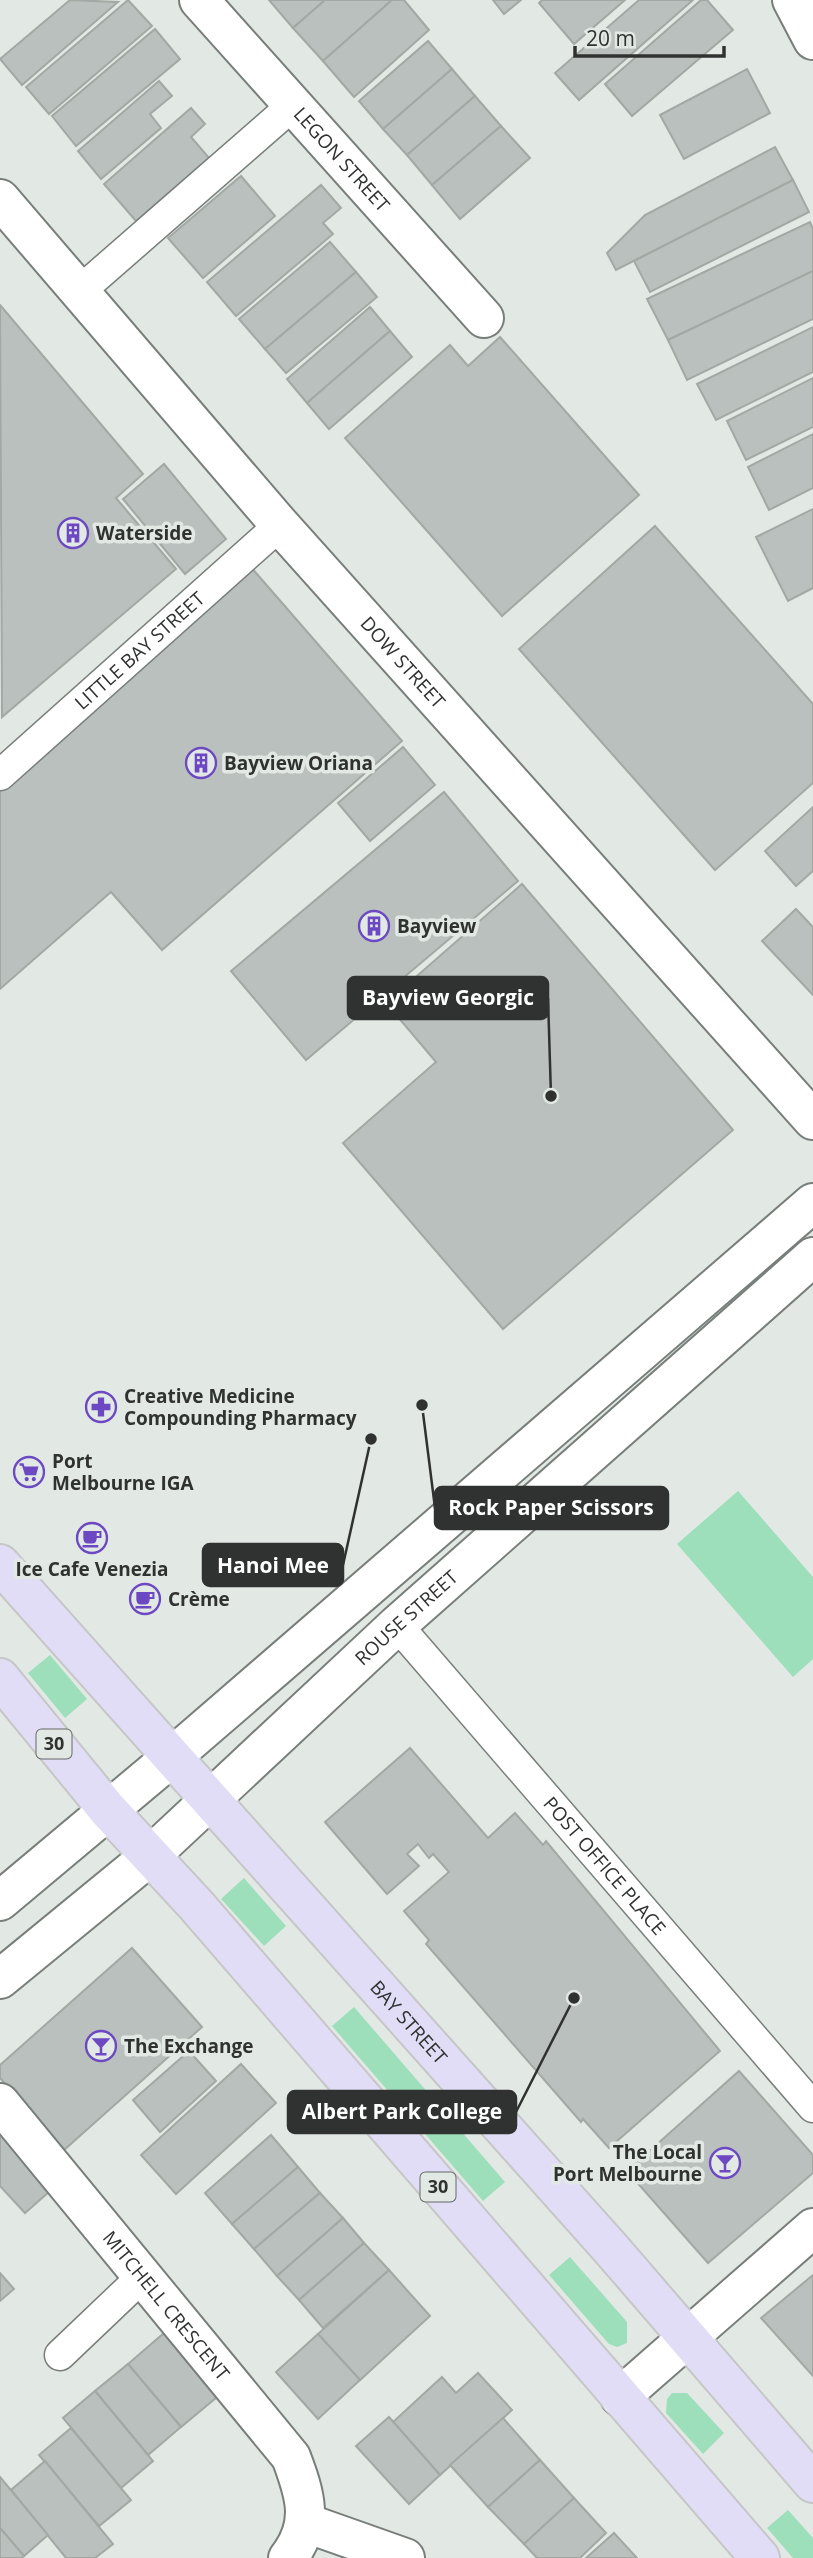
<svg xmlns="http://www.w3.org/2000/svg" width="813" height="2558" font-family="'Open Sans',sans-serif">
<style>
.green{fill:#9ddebb}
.building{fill:#bac0bd;stroke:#a2a8a4;stroke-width:2}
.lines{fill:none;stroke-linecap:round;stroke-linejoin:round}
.service-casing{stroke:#787e7a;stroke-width:33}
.minor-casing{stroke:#787e7a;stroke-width:42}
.primary-casing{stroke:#c5c6c5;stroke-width:42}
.service{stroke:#fff;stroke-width:30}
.minor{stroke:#fff;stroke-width:38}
.primary{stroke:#e1ddf7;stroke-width:38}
.labels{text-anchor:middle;stroke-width:7;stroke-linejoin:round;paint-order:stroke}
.shield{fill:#e2e9e5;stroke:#656966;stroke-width:2}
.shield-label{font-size:18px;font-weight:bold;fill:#2f3230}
.street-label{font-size:19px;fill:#2f3230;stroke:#e2e9e5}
.poi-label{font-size:19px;font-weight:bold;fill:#2f3230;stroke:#e2e9e5;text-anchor:start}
.leader{fill:none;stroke:#2f3230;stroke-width:2.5}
.callout-dot{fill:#2f3230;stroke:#e2e9e5;stroke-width:2.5}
.callout{fill:#2f3230;stroke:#2f3230;stroke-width:2.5}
.callout-label{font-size:21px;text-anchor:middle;font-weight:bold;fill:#fff}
</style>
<rect width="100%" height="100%" fill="#e2e9e5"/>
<g class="green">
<polygon points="738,1491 813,1577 813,1659 793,1677 677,1544"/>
<polygon points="50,1655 87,1699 65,1718 28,1673"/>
<polygon points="244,1878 286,1926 264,1946 221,1899"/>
<polygon points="354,2007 505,2182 483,2201 332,2026"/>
<polygon points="570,2257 627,2322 627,2343 617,2347 609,2344 549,2275"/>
<polygon points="672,2393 687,2393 724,2433 703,2454 666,2413 667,2399"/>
<polygon points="788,2510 813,2538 813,2558 793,2558 767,2528"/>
</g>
<g class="building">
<polygon points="70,0 118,2 22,85 0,59"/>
<polygon points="128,0 152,26 49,114 26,87"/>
<polygon points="269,0 325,0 293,28"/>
<polygon points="325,0 392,0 323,61 293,28"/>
<polygon points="392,0 404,0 429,30 354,97 323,61"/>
<polygon points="493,0 521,0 504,14"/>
<polygon points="542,0 625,0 574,44 539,3"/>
<polygon points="639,0 693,0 579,100 555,73"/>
<polygon points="701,0 707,0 733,30 632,116 605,84"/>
<polygon points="155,29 180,59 76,146 52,116"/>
<polygon points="428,41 452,69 383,129 359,101"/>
<polygon points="452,69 475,96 407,155 383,129"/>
<polygon points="747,69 770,113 684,159 660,115"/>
<polygon points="159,81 172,96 150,114 161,128 101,179 78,151"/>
<polygon points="475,96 501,126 432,185 407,155"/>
<polygon points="191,108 205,124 191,137 209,158 136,221 104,184"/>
<polygon points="501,126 530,158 460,219 432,185"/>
<polygon points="775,147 793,180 616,270 607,253 645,215"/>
<polygon points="241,176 275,216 203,278 168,238"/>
<polygon points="793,180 809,212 650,292 634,261"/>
<polygon points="321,185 341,208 323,223 333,234 236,316 207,282"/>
<polygon points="810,222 813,229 813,271 668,340 647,299"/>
<polygon points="330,242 356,272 265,349 239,319"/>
<polygon points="813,271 813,319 687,380 668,340"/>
<polygon points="356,272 377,297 286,373 265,349"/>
<polygon points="0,305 143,474 116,498 176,569 2,717"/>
<polygon points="370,307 390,331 307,403 287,379"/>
<polygon points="813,327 813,372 716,420 697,384"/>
<polygon points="390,331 412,357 329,429 307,403"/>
<polygon points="500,337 639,495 502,616 345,438 450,345 468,366"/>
<polygon points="813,378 813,427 746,460 727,421"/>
<polygon points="813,434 813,488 769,510 748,467"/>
<polygon points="164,464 226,539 185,574 123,499"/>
<polygon points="813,509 813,588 788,601 756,537"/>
<polygon points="655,526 813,704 813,783 715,870 519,649"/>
<polygon points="250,566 402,741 162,950 111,892 0,989 0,784"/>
<polygon points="403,747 435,785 370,841 338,803"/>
<polygon points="444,792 518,881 306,1060 231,971"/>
<polygon points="813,807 813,871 796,886 765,851"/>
<polygon points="522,884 733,1130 503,1329 343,1143 436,1062 386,1003"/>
<polygon points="796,909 813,927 813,995 762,941"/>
<polygon points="410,1748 488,1838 515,1813 543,1845 546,1841 720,2051 609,2148 583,2119 581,2122 426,1944 429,1940 404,1911 449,1872 433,1854 429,1858 418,1844 407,1854 419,1866 387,1894 325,1822"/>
<polygon points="132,1948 202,2027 64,2150 0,2078 0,2065"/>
<polygon points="189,2051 216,2081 160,2132 133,2100"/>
<polygon points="241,2064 276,2103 176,2194 141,2155"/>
<polygon points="739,2071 813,2155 813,2173 708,2263 627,2171"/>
<polygon points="0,2119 58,2184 25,2213 0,2186"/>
<polygon points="271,2135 298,2167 232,2224 205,2193"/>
<polygon points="298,2167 320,2193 254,2249 232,2224"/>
<polygon points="320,2193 343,2218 277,2276 254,2249"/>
<polygon points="343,2218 364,2243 299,2300 277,2276"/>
<polygon points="364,2243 389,2270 323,2328 299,2300"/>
<polygon points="389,2270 430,2316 360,2380 318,2334"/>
<polygon points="0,2273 14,2289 0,2301"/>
<polygon points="813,2275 813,2376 761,2318"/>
<polygon points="164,2333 217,2397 181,2427 128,2364"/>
<polygon points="318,2334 360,2380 318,2419 276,2372"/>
<polygon points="128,2364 181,2427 148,2455 95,2391"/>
<polygon points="478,2373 512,2410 440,2475 393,2422 442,2377 456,2393"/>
<polygon points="95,2391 153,2461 121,2488 63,2418"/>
<polygon points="389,2417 440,2475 409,2504 356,2446"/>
<polygon points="503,2418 540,2460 488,2507 450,2465"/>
<polygon points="71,2428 131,2500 99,2526 39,2455"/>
<polygon points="540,2460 574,2498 524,2544 488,2507"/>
<polygon points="45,2461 113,2544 95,2558 66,2558 11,2490"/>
<polygon points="0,2477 48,2535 24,2556 0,2528"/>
<polygon points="574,2498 606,2533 580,2558 537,2558 524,2544"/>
<polygon points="0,2528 24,2556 21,2558 0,2558"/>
<polygon points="614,2533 637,2558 586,2558"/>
</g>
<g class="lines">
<g class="service-casing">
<g id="service">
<polyline points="80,291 293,105"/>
<path id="s1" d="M0,775L280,525"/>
<path id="s2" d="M397,1625L813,2107"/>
<polyline points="60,2355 143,2276"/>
</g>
</g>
<g class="minor-casing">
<g id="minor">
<path id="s3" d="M199,0L484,318"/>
<polyline points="792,0 813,40"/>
<path id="s4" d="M0,199L280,525L813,1120"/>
<polyline points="0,1901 173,1756 813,1203"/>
<path id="s5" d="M0,1979L150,1856L397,1625L813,1257"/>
<path id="s6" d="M0,2103L291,2457C305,2494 315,2524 288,2558"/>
<polyline points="620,2397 813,2228"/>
<polyline points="306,2523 405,2558"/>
</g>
</g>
<g class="primary-casing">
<g id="primary">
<path id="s7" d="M0,1564L612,2250L813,2483"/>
<polyline points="0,1678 108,1810 196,1905 760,2558"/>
</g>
</g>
<use href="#service" class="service"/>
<use href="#minor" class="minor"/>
<use href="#primary" class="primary"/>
</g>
<defs>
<g id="building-ring" transform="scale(1.575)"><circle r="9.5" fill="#e2e9e5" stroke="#6c49c2" stroke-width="1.5"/><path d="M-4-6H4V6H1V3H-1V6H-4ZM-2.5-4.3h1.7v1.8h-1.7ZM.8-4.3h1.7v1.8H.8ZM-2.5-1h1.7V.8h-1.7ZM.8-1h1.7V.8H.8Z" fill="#6c49c2"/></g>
<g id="pharmacy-ring" transform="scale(1.575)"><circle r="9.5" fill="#e2e9e5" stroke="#6c49c2" stroke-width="1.5"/><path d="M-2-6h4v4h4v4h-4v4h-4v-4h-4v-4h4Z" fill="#6c49c2"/></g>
<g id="supermarket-ring" transform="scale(1.575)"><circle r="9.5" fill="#e2e9e5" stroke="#6c49c2" stroke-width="1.5"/><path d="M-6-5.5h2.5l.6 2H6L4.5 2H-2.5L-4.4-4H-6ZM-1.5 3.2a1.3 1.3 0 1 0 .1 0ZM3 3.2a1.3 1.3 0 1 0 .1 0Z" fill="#6c49c2"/></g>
<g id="cafe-ring" transform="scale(1.575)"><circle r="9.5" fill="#e2e9e5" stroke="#6c49c2" stroke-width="1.5"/><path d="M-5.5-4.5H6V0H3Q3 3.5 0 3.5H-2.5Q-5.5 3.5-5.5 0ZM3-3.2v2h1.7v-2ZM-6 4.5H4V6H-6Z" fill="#6c49c2"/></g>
<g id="bar-ring" transform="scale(1.575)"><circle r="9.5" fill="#e2e9e5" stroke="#6c49c2" stroke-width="1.5"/><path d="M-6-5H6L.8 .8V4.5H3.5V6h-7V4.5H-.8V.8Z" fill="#6c49c2"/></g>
</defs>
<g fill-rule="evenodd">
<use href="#building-ring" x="73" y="533"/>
<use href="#building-ring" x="201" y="763"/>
<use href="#building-ring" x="374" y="926"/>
<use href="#pharmacy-ring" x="101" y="1407"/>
<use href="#supermarket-ring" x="29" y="1472"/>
<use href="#cafe-ring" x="92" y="1538"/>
<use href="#cafe-ring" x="145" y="1599"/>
<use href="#bar-ring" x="101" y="2046"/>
<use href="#bar-ring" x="725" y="2163"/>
</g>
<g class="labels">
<g class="shield">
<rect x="36.5" y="1729.5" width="35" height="29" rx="5"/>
<rect x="420.5" y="2172.5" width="35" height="29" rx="5"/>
</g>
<g class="shield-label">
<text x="54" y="1750">30</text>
<text x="438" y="2193">30</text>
</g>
<g class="street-label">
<text dy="7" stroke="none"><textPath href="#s3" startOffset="214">LEGON STREET</textPath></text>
<text dy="7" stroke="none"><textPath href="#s1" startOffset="187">LITTLE BAY STREET</textPath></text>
<text dy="7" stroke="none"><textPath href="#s4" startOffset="614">DOW STREET</textPath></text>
<text dy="7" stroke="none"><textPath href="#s5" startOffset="544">ROUSE STREET</textPath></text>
<text dy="7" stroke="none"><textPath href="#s2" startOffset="318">POST OFFICE PLACE</textPath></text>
<text dy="7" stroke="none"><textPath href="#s7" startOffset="614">BAY STREET</textPath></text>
<text dy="7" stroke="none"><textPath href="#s6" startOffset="262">MITCHELL CRESCENT</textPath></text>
</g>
<g class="poi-label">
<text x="96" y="540">Waterside</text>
<text x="224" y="770">Bayview Oriana</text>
<text x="397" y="933">Bayview</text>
<text x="124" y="1403">Creative Medicine<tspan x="124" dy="22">Compounding Pharmacy</tspan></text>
<text x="52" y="1468">Port<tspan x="52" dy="22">Melbourne IGA</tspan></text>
<text x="92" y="1576" text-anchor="middle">Ice Cafe Venezia</text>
<text x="168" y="1606">Crème</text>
<text x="124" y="2053">The Exchange</text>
<text x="702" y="2159" text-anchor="end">The Local<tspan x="702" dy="22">Port Melbourne</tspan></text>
</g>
</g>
<path class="leader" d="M551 1096L548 998M422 1405L435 1508M371 1439L343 1565M574 1998L516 2112"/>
<g class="callout-dot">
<circle cx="551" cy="1096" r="7"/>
<circle cx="422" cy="1405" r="7"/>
<circle cx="371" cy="1439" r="7"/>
<circle cx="574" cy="1998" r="7"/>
</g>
<g class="callout">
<rect x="348" y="977" width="200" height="42" rx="7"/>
<rect x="435" y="1487" width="233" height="42" rx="7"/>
<rect x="203" y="1544" width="140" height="42" rx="7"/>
<rect x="288" y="2091" width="228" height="42" rx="7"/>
</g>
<g class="callout-label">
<text x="448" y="1005">Bayview Georgic</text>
<text x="551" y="1515">Rock Paper Scissors</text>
<text x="273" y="1573">Hanoi Mee</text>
<text x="402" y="2119">Albert Park College</text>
</g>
<path d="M575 46v10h149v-10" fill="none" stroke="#2f3230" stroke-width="3.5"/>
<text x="586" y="46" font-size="21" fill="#2f3230" stroke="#e2e9e5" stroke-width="5" paint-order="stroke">20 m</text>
</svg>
